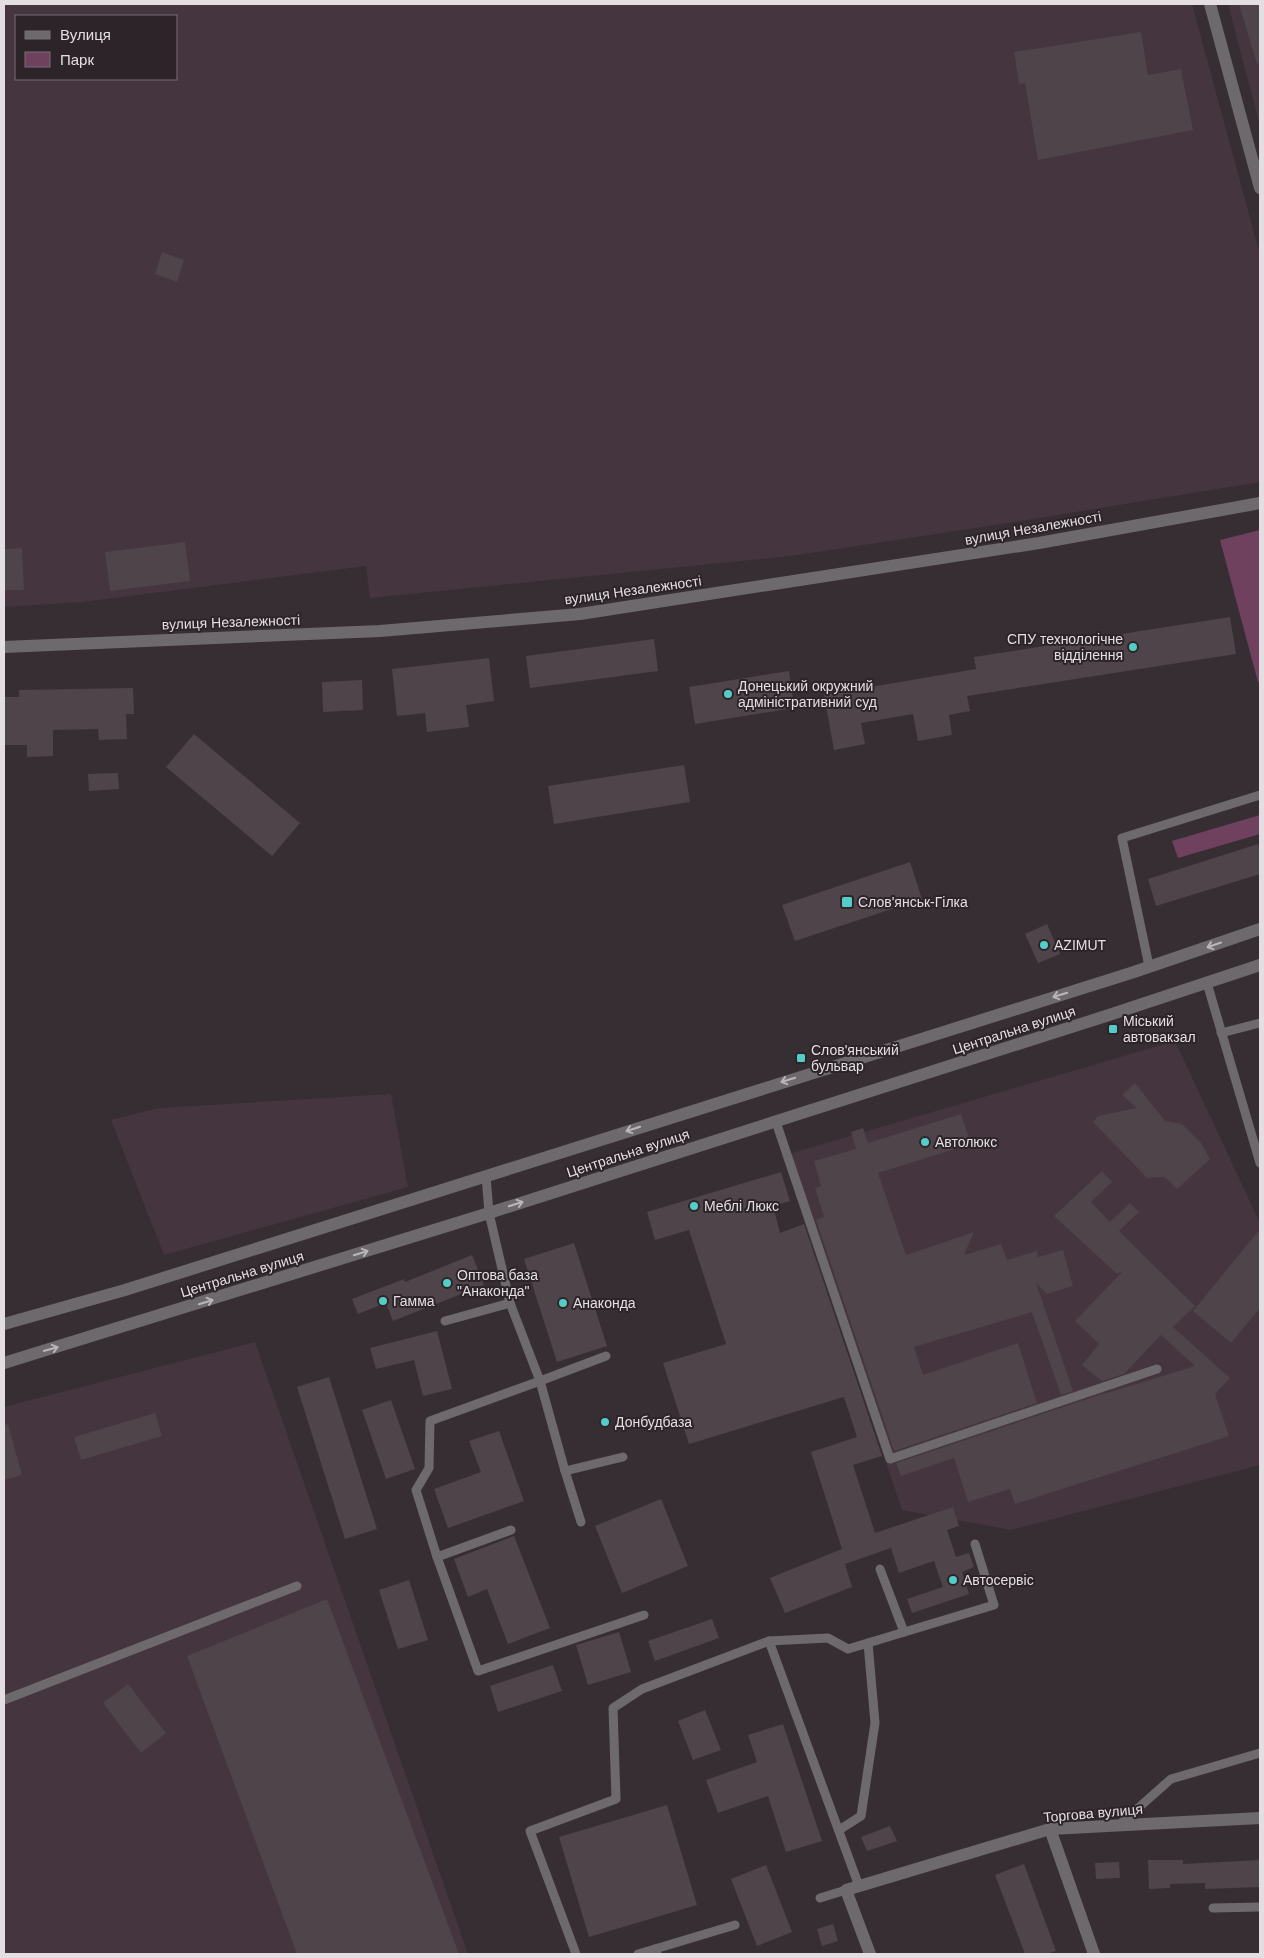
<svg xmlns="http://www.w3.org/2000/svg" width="1264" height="1958" font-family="Helvetica,sans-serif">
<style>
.built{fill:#44353e;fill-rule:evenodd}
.green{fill:#6f415f}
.building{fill:#4e444a}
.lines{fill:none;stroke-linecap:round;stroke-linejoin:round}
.service{stroke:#6e696c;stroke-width:9}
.minor{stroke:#6e696c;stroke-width:12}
.tertiary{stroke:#6e696c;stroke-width:12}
.oneway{stroke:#bbb5b9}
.poi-dot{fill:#54cdc8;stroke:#2c2429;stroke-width:2}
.labels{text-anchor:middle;stroke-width:4;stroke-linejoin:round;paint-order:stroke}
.street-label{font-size:14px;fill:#e4dee2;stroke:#2c2429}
.poi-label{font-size:14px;fill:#e4dee2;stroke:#2c2429;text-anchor:start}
</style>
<rect width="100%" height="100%" fill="#372e33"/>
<g class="built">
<path d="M4,4H1192L1260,255V482L1015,522L791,556L370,598L366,566L82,602L4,607ZM16,16H176V79H16Z"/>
<polygon points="1228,4 1260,4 1260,126"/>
<polygon points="1175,1041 1260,1223 1260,1465 1011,1530 902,1510 782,1156"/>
<polygon points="391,1094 408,1187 164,1255 111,1120 159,1108"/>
<polygon points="255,1342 468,1954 4,1954 4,1407"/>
</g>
<g class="green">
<polygon points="1260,530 1260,682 1258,682 1220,540"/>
<polygon points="1260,815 1260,834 1178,858 1172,841"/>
</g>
<g class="building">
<polygon points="1239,4 1260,4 1260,63 1257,64"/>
<polygon points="1141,32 1148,75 1181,69 1193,130 1038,160 1025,83 1019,84 1014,52"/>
<polygon points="162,252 184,260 177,282 155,274"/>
<polygon points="185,542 190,581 110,591 105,552"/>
<polygon points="22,548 24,590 4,590 4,549"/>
<polygon points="1230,617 1236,654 967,696 970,711 949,715 952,735 918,741 913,714 861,723 865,744 834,750 824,695 976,669 974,657"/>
<polygon points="654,639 658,671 530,688 526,656"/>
<polygon points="489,658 494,701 466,705 469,727 427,732 425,713 397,716 392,669"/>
<polygon points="789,671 794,708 695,724 689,687"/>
<polygon points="362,680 363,710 323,712 322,682"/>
<polygon points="133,688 134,714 126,714 127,739 99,740 98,729 53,730 53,756 27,757 27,745 4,745 4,697 19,697 19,690"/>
<polygon points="194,734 300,823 272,856 166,767"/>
<polygon points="684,765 690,802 554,824 548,786"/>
<polygon points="118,773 119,789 89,791 88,774"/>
<polygon points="1258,844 1260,851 1260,874 1156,906 1148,879"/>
<polygon points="910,862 922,899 795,941 782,905"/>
<polygon points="1047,924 1060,954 1038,963 1025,934"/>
<polygon points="1135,1083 1165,1121 1182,1124 1201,1143 1210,1159 1177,1189 1165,1177 1147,1178 1093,1122 1098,1116 1137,1108 1122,1095"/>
<polygon points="961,1114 971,1144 878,1173 906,1255 974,1232 964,1255 1001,1244 1007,1260 1037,1251 1038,1257 1063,1250 1073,1286 1047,1294 1036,1283 1073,1391 1061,1395 1032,1312 914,1347 923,1375 1018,1343 1037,1403 894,1451 816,1220 824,1217 815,1188 821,1186 814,1161 856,1149 851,1132 863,1128 868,1143"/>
<polygon points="1102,1171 1112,1182 1091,1202 1110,1222 1130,1203 1139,1212 1119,1231 1195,1306 1173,1327 1230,1378 1215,1394 1229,1436 1015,1504 1010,1489 968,1502 954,1458 901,1476 896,1463 1105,1393 1104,1394 1195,1366 1161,1335 1124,1374 1102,1381 1082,1365 1099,1344 1075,1321 1122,1272 1117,1274 1054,1216"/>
<polygon points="781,1172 790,1201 773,1206 780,1233 804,1224 882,1456 853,1465 875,1533 953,1507 959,1526 947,1530 956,1557 969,1553 974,1567 962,1572 969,1594 912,1613 907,1599 943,1587 934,1561 899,1573 891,1548 845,1564 852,1587 785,1613 770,1578 842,1549 811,1452 857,1437 844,1397 689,1444 663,1363 726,1344 689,1230 655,1240 647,1212"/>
<polygon points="1260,1229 1260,1308 1231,1343 1193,1311"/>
<polygon points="574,1243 607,1346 557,1362 524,1259"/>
<polygon points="472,1255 484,1285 393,1321 386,1303 358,1314 352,1299 404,1279 405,1282"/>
<polygon points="437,1331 452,1389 423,1396 414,1360 376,1369 370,1348"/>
<polygon points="329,1377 377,1529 345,1539 297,1387"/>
<polygon points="391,1400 415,1469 386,1479 362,1410"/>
<polygon points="155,1413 162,1436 81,1460 74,1437"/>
<polygon points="8,1424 22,1475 4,1480 4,1425"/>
<polygon points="499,1431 524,1501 448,1528 434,1489 481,1472 469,1441"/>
<polygon points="661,1499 688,1566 622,1593 595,1526"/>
<polygon points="514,1536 550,1628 508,1644 487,1589 468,1597 454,1559"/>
<polygon points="409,1580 428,1640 398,1649 379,1590"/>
<polygon points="327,1599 459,1954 297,1954 187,1656"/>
<polygon points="712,1619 719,1638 655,1661 648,1641"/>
<polygon points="619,1632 631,1672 588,1685 576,1645"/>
<polygon points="553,1665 562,1691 498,1712 490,1686"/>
<polygon points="128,1684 166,1733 141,1753 103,1703"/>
<polygon points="705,1710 721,1750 693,1760 678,1721"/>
<polygon points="783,1724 822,1841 786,1852 768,1796 718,1813 706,1780 757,1762 748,1735"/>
<polygon points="667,1805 697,1905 589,1937 559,1837"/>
<polygon points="890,1826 897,1841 867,1851 861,1837"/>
<polygon points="1148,1860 1183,1860 1183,1864 1260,1860 1260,1887 1205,1889 1205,1883 1170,1884 1170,1888 1149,1889"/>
<polygon points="1119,1862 1120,1878 1096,1879 1095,1863"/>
<polygon points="1024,1864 1056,1951 1046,1954 1025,1954 995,1875"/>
<polygon points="766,1865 792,1932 757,1946 731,1879"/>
<polygon points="833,1924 838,1941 822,1946 817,1929"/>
</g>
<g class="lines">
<g class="service">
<polyline points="1149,966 1122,838 1260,795"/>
<polyline points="1207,983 1260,1163"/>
<polyline points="1221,1033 1260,1023"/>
<polyline points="776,1122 890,1459 1157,1369"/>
<polyline points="486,1176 489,1213 510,1303"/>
<polyline points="445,1321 510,1303 540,1381 430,1421 429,1468 416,1490 437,1557 511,1530"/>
<polyline points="565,1471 623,1457"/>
<polyline points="581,1522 565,1471 540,1381 606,1356"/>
<polyline points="437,1557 478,1671 644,1615"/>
<polyline points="880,1569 904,1632"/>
<polyline points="4,1700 297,1586"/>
<polyline points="1119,1825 1171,1779 1260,1753"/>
<polyline points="839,1830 861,1816 875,1723 868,1643"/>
<polyline points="859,1886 769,1641 828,1638 848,1649 994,1605 975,1544"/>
<polyline points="820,1898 846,1890"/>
<polyline points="1213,1908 1260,1907"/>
<polyline points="655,1949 735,1925"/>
<polyline points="576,1954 530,1831 616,1799 613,1708 642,1689 769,1641"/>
<polyline points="638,1954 655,1949 657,1954"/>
</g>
<g class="minor">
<polyline points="1210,4 1260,188"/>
<polyline points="1050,1829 1094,1954"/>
<polyline points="870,1954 846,1890 1050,1829 1260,1818"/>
</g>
<g class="tertiary">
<polyline points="4,647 380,631 580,614 1039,543 1260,503"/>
<polyline points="4,1324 125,1290 1134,972 1260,929"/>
<polyline points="4,1363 489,1213 1109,1015 1260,965"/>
</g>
</g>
<defs><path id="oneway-shaft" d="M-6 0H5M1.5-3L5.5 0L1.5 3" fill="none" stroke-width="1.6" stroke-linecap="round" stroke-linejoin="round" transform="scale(1.25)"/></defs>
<g class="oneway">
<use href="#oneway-shaft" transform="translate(1214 945) rotate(161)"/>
<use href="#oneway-shaft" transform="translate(1060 995) rotate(163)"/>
<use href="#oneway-shaft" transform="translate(788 1080) rotate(163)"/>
<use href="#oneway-shaft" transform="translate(633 1129) rotate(162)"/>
<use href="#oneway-shaft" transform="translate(516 1204) rotate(-18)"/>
<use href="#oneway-shaft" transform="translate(361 1253) rotate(-17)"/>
<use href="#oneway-shaft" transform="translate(206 1302) rotate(-17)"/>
<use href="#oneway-shaft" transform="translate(51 1349) rotate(-16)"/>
</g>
<g class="poi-dot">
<circle cx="1133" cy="647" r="5"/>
<circle cx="728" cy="694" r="5"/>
<rect x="841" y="896" width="12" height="12" rx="2.5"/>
<circle cx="1044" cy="945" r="5"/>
<rect x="1108" y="1024" width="10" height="10" rx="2.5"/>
<rect x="796" y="1053" width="10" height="10" rx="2.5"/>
<circle cx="925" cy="1142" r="5"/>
<circle cx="694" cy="1206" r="5"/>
<circle cx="447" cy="1283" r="5"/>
<circle cx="383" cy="1301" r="5"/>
<circle cx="563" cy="1303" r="5"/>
<circle cx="605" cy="1422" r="5"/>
<circle cx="953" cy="1580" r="5"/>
</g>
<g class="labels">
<g class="street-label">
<text transform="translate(1033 528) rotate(-10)" y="5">вулиця Незалежності</text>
<text transform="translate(633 590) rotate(-8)" y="5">вулиця Незалежності</text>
<text transform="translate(231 622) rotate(-2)" y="5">вулиця Незалежності</text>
<text transform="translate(1014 1030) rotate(-18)" y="5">Центральна вулиця</text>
<text transform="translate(628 1153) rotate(-18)" y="5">Центральна вулиця</text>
<text transform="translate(242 1274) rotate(-17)" y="5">Центральна вулиця</text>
<text transform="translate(1093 1813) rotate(-5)" y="5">Торгова вулиця</text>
</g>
<g class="poi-label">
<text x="1123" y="644" text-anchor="end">СПУ технологічне<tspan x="1123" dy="16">відділення</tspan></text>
<text x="738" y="691">Донецький окружний<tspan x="738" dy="16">адміністративний суд</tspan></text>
<text x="858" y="907">Слов'янськ-Гілка</text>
<text x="1054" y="950">AZIMUT</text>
<text x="1123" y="1026">Міський<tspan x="1123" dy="16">автовакзал</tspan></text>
<text x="811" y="1055">Слов'янський<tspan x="811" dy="16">бульвар</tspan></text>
<text x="935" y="1147">Автолюкс</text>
<text x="704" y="1211">Меблі Люкс</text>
<text x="457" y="1280">Оптова база<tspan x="457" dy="16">"Анаконда"</tspan></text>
<text x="393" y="1306">Гамма</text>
<text x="573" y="1308">Анаконда</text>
<text x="615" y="1427">Донбудбаза</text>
<text x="963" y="1585">Автосервіс</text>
</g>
</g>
<rect width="1264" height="1958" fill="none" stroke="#e4dee2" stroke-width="10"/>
<rect x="15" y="15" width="162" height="65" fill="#2c2429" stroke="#766e73"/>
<rect x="25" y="31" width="25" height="8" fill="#6e696c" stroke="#766e73"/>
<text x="60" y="40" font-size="15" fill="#e4dee2">Вулиця</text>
<rect x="25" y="52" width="25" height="15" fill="#6f415f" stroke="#766e73"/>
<text x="60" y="65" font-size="15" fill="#e4dee2">Парк</text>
</svg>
